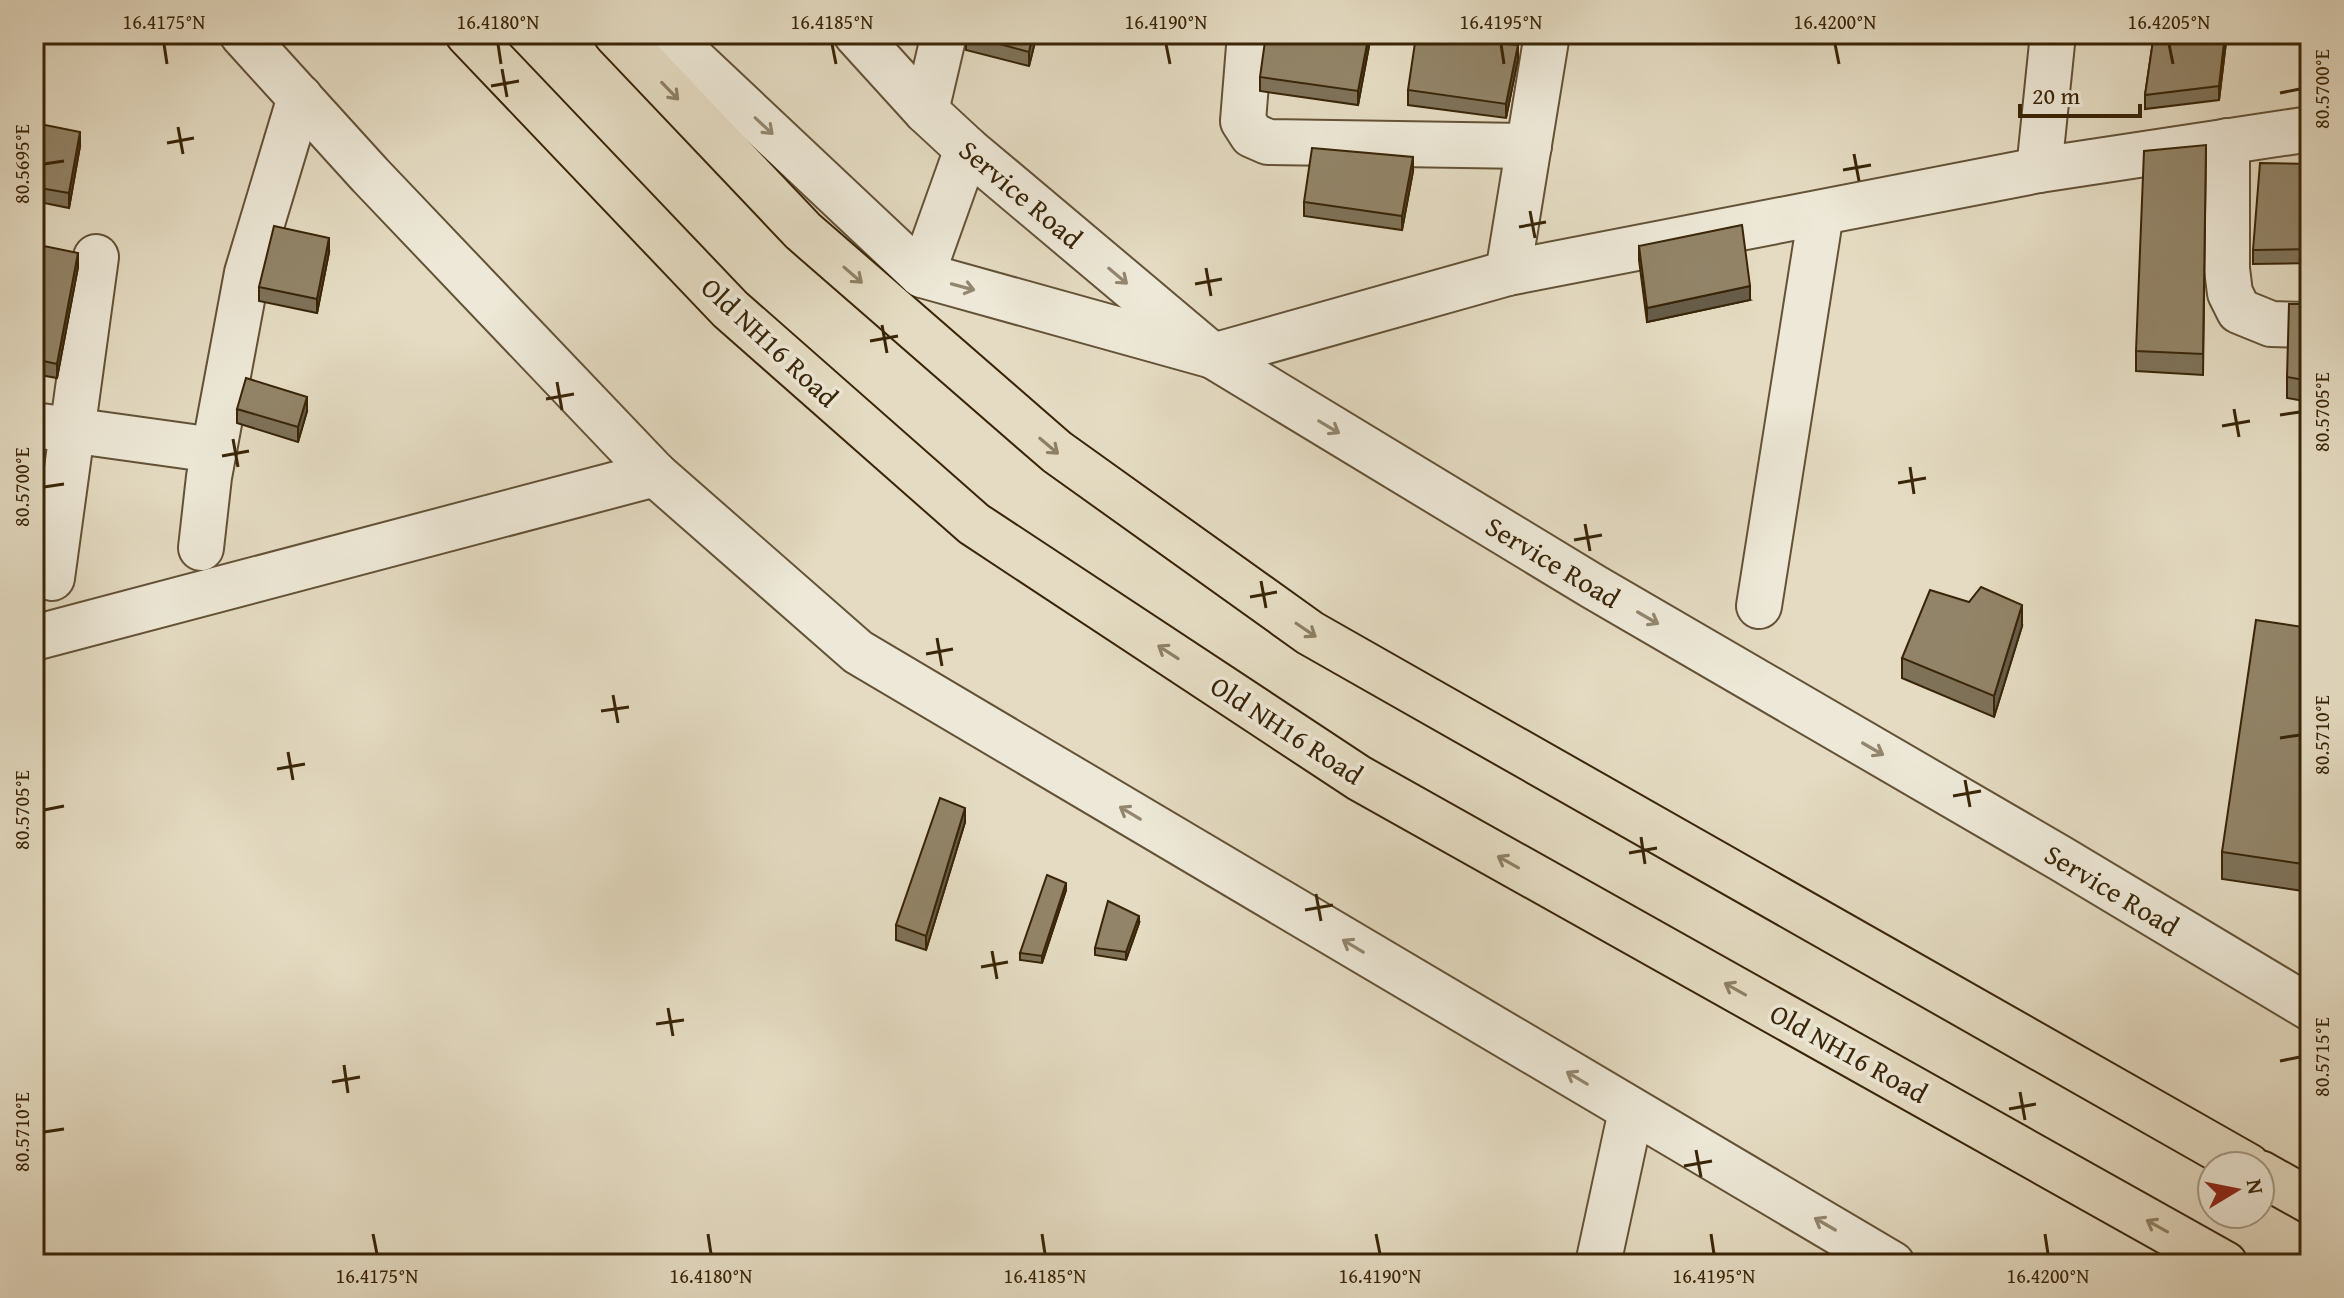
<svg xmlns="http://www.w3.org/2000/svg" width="2344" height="1298" font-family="'Gentium Book Plus',serif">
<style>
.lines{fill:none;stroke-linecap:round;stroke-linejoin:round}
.minor-casing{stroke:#645236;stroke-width:48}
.major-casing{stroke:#392507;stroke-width:48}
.minor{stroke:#ede8d7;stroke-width:44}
.major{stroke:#e4dbc2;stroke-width:44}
.wall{fill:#7e7259;stroke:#392507;stroke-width:2}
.shaded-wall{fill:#665c49;stroke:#392507;stroke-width:2}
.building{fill:#928468;stroke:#392507;stroke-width:2}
.oneway{stroke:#8e8064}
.oneway2{stroke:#93866f}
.ticks{fill:none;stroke:#392507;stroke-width:3}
.labels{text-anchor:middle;stroke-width:7;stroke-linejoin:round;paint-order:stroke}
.street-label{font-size:28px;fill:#392507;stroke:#ede8d7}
.neatline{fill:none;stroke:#392507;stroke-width:3}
.ticks-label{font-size:20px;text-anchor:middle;fill:#392507}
</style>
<rect width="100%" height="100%" fill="#e4dbc2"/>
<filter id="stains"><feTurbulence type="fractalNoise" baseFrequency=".0025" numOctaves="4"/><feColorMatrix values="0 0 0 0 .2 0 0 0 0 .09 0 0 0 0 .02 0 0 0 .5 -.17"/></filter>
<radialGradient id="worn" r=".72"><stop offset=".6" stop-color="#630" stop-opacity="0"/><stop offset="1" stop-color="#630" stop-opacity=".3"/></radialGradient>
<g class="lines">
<g class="minor-casing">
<g id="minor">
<polyline points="242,34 370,175 655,474 858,652 1892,1264"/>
<polyline points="666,34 922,275 1213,356 1508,273 2039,170 2310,129"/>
<polyline points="856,34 926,111 967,149 1213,356 1594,587 2060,858 2310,1008"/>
<polyline points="1250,34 1243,121 1252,135 1268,142 1529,146"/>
<polyline points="926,111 944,34"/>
<polyline points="2227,141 2227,269 2230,293 2239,311 2271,324 2310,325"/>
<polyline points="2039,170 2053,34"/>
<polyline points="1508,273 1547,34"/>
<polyline points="922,275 967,149"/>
<polyline points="34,425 214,450"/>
<polyline points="201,548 209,477 247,273 300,97"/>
<polyline points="52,578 96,257"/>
<polyline points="1759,606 1821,213"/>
<polyline points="34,638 655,474"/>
<polyline points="1598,1264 1631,1111"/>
</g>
</g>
<g class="major-casing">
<g id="major">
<polyline points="468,34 730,309 974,524 1359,778 2225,1264"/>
<polyline points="616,34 803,231 1057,452 1310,633 2248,1166"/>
<polyline points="2260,1173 2310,1201"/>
</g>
</g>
<use href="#minor" class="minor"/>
<use href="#major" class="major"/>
</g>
<g class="wall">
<polygon points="966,34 1037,34 1029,66 966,50"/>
<polygon points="2154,34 2227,34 2219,100 2145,109 2145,95"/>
<polygon points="1369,46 1358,105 1260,91 1260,77"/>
<polygon points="1518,59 1506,118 1408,105 1408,90"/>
<polygon points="2206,145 2203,375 2136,371 2136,351"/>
<polygon points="80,146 69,208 34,201 34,155"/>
<polygon points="2310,164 2310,263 2253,264 2253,250"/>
<polygon points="1413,171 1402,230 1304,216 1304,202"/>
<polygon points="34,244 78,267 57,378 34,374"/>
<polygon points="1639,246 1750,300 1647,322 1639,260"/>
<polygon points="329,252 317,313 259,301 259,287"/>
<polygon points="2310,304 2310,402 2287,398 2287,377"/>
<polygon points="237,409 307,411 298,442 237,423"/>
<polygon points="2022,626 1994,717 1902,678 1902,658"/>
<polygon points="2310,628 2310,892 2222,879 2222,852"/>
<polygon points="965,822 926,950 896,940 896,925"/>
<polygon points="1066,890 1042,963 1020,960 1020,953"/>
<polygon points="1139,923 1126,960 1095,955 1095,948"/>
</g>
<g class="shaded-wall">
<polygon points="1033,34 1037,34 1029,66 1029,52"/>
<polygon points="1369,34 1369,46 1358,105 1358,91"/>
<polygon points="2225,34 2227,34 2219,100 2219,86"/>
<polygon points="1518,45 1518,59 1506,118 1506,104"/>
<polygon points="39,57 39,71 34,98 34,84"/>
<polygon points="80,132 80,146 69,208 69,193"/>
<polygon points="1413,157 1413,171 1402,230 1402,216"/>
<polygon points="329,238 329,252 317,313 317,299"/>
<polygon points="78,253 78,267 57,378 57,364"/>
<polygon points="1750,286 1750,300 1647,322 1647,308"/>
<polygon points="307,397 307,411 298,442 298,427"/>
<polygon points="2022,605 2022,626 1994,717 1994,696"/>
<polygon points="965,808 965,822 926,950 926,936"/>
<polygon points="1066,883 1066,890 1042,963 1042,956"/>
<polygon points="1139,916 1139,923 1126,960 1126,952"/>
</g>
<g class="building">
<polygon points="966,34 1033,34 1029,52 966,35"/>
<polygon points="1266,34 1369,34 1358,91 1260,77"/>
<polygon points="2154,34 2225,34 2219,86 2145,95"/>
<polygon points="1416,36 1518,45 1506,104 1408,90"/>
<polygon points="34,56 39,57 34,84"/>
<polygon points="40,124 80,132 69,193 34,187 34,155"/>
<polygon points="2206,145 2203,354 2136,351 2144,151"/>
<polygon points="1312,148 1413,157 1402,216 1304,202"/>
<polygon points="2260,163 2310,164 2310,249 2253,250"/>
<polygon points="1742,225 1750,286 1647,308 1639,246"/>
<polygon points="274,226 329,238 317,299 259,287"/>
<polygon points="34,244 78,253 57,364 34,359"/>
<polygon points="2289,304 2310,304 2310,381 2287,377"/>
<polygon points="246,378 307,397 298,427 237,409"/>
<polygon points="1981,587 2022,605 1994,696 1902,658 1930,590 1969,602"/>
<polygon points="2256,620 2310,628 2310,865 2222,852"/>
<polygon points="940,798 965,808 926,936 896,925"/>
<polygon points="1047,875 1066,883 1042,956 1020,953"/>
<polygon points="1108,901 1139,916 1126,952 1095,948"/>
</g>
<defs><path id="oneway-shaft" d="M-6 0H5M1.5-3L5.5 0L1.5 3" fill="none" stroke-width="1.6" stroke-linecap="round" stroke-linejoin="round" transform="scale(2)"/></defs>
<g class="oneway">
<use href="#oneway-shaft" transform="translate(670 91) rotate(46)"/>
<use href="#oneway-shaft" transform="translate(853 275) rotate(41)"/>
<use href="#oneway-shaft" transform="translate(1049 446) rotate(40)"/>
<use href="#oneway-shaft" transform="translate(1306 630) rotate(34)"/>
<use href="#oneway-shaft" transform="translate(1168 652) rotate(-147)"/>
<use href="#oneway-shaft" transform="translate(1508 862) rotate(-151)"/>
<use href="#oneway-shaft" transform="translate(1735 989) rotate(-151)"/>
<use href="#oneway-shaft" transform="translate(2157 1226) rotate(-151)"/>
</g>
<g class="oneway2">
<use href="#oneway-shaft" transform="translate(764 126) rotate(43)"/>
<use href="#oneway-shaft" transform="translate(1118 276) rotate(40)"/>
<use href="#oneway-shaft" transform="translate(963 287) rotate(15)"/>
<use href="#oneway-shaft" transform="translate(1329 427) rotate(31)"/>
<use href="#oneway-shaft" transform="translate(1648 618) rotate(30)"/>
<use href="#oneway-shaft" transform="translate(1873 749) rotate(30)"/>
<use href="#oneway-shaft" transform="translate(1130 813) rotate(-149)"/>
<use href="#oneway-shaft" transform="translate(1353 946) rotate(-149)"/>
<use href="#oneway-shaft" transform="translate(1577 1078) rotate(-149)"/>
<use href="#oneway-shaft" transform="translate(1825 1224) rotate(-150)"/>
</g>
<path class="ticks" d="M164,44L167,64M498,44L501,64M832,44L836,64M1166,44L1170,64M1501,44L1504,64M1835,44L1839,64M2169,44L2173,64M502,69L507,97M491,86L519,81M2280,93L2300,89M178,127L183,154M167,143L194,138M1854,154L1859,181M44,164L64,161M1843,170L1871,165M1530,211L1535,238M1519,227L1546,222M1206,268L1211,296M1195,284L1222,279M882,325L887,353M870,341L898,336M557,382L562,410M546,399L574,394M2234,409L2239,437M2280,415L2300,412M2222,426L2250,421M233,439L238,467M222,456L249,451M1910,467L1914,494M1898,483L1926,478M44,487L64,484M1585,524L1590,551M1574,540L1602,535M1261,581L1266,608M1250,597L1277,592M937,638L942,666M926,654L953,649M613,695L618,723M601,711L629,707M2280,738L2300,735M288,752L293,780M277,769L305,764M1965,780L1970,807M1953,796L1981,791M44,810L64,806M1641,837L1645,864M1629,853L1657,848M1316,894L1321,921M1305,910L1333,905M992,951L997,979M981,967L1008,962M668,1008L673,1036M656,1024L684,1020M2280,1061L2300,1057M344,1065L348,1093M332,1082L360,1077M2020,1092L2025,1120M2009,1109L2036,1104M44,1132L64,1129M1696,1150L1701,1177M1684,1166L1712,1161M373,1234L377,1254M708,1234L711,1254M1042,1234L1045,1254M1376,1234L1380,1254M1711,1234L1714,1254M2045,1234L2048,1254"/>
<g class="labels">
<g class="street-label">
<text transform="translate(1021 194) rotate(40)" y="10">Service Road</text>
<text transform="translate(770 342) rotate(43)" y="10">Old NH16 Road</text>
<text transform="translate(1553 562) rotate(31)" y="10">Service Road</text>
<text transform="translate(1287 730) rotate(33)" y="10">Old NH16 Road</text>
<text transform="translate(2112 890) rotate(31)" y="10">Service Road</text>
<text transform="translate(1849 1053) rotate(29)" y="10">Old NH16 Road</text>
</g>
</g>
<rect width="2344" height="1298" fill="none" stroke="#e4dbc2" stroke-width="88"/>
<g transform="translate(2236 1190) rotate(80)"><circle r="38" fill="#ede8d7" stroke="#a59a84" stroke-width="2"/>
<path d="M0-6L14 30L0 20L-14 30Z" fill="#8f2418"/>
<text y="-12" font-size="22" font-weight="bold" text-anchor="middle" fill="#392507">N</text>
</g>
<path d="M2020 104v12h120v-12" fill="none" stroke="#392507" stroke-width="4"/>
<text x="2032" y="104" font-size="24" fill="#392507" stroke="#ede8d7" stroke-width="6" paint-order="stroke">20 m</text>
<rect x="44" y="44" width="2256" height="1210" class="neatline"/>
<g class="ticks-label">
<text x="164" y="29">16.4175°N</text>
<text x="498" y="29">16.4180°N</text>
<text x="832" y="29">16.4185°N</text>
<text x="1166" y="29">16.4190°N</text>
<text x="1501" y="29">16.4195°N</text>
<text x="1835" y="29">16.4200°N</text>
<text x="2169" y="29">16.4205°N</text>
<text transform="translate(2322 89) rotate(-90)" y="7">80.5700°E</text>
<text transform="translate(22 164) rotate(-90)" y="7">80.5695°E</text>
<text transform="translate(2322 412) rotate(-90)" y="7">80.5705°E</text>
<text transform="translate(22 487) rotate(-90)" y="7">80.5700°E</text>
<text transform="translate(2322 735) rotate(-90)" y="7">80.5710°E</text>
<text transform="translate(22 810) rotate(-90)" y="7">80.5705°E</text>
<text transform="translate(2322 1057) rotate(-90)" y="7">80.5715°E</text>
<text transform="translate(22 1132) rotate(-90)" y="7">80.5710°E</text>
<text x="377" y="1283">16.4175°N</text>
<text x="711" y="1283">16.4180°N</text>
<text x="1045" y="1283">16.4185°N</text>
<text x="1380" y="1283">16.4190°N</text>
<text x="1714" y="1283">16.4195°N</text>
<text x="2048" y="1283">16.4200°N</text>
</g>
<rect width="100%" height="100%" filter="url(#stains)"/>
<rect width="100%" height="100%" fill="url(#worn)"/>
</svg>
